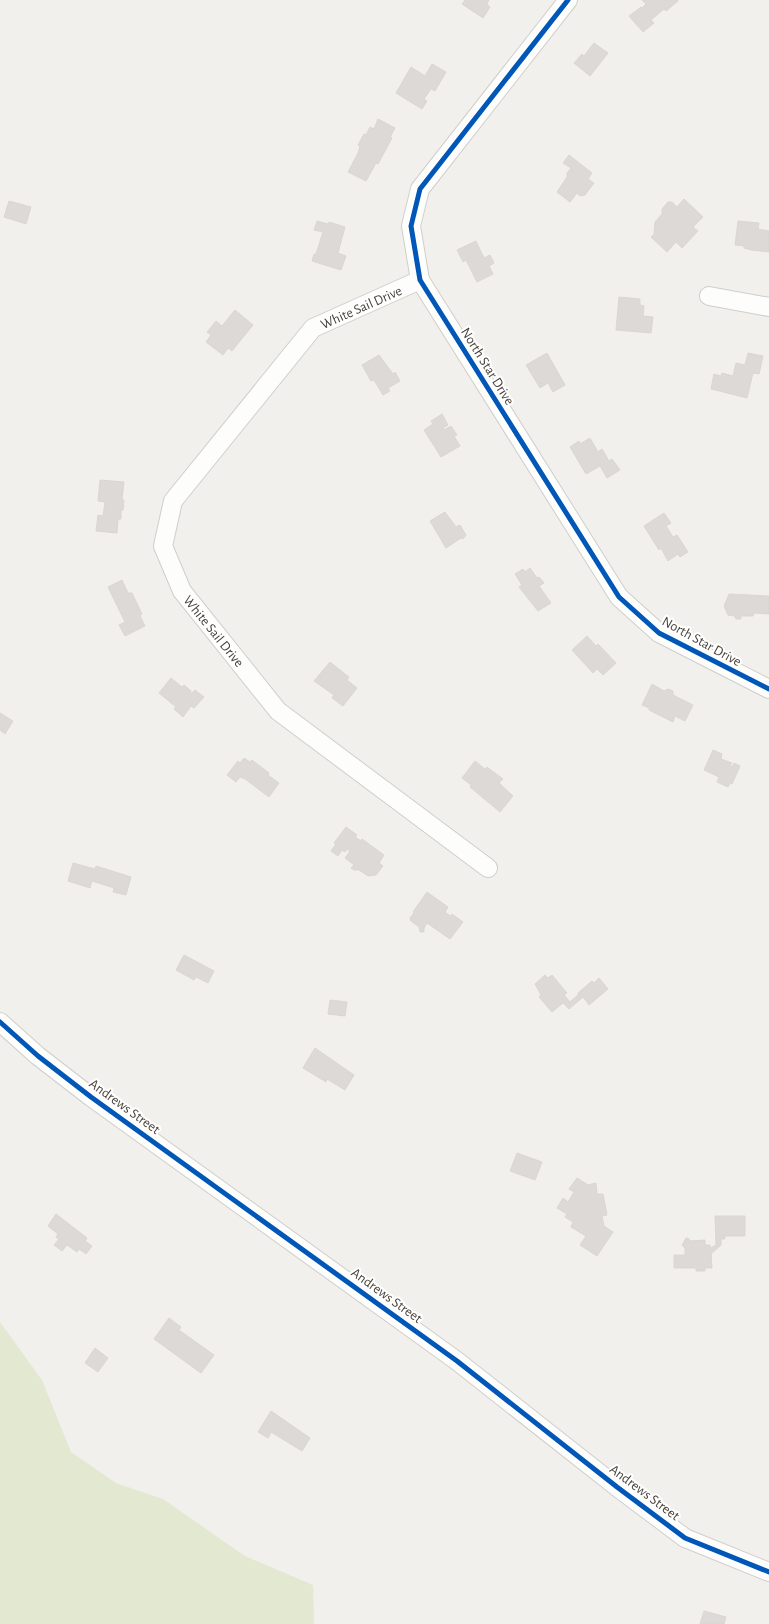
<svg xmlns="http://www.w3.org/2000/svg" width="769" height="1624" font-family="'Alegreya Sans',sans-serif">
<style>
.green{fill:#e2e9d0}
.building{fill:#dcd9d6;stroke:#dad7d3}
.lines{fill:none;stroke-linecap:round;stroke-linejoin:round}
.minor-casing{stroke:#d0cecb;stroke-width:20}
.minor{stroke:#fdfdfc;stroke-width:18}
.cycleway-casing{stroke:#fff;stroke-width:8}
.cycleway{stroke:#0057b8;stroke-width:5}
.labels{text-anchor:middle;stroke-width:4;stroke-linejoin:round;paint-order:stroke}
.street-label{font-size:14px;fill:#484139;stroke:#fff}
</style>
<rect width="100%" height="100%" fill="#f2f0ed"/>
<polygon class="green" points="0,1322 42,1380 71,1452 116,1483 163,1499 245,1556 313,1585 314,1624 0,1624"/>
<g class="building">
<polygon points="465,0 489,0 487,4 490,7 483,18 462,4"/>
<polygon points="642,0 678,0 678,1 666,11 664,9 651,20 654,23 643,32 629,16 641,7 642,8 646,4"/>
<polygon points="594,43 608,53 590,76 574,63 582,54 584,56"/>
<polygon points="432,64 446,72 435,91 431,89 424,99 427,101 422,109 396,93 411,67 425,76"/>
<polygon points="378,119 395,128 390,137 392,138 378,164 376,163 366,181 348,172 358,153 360,146 358,145 364,134 366,135 370,127 374,129"/>
<polygon points="569,155 592,173 588,179 594,183 585,195 580,196 577,193 570,202 557,192 567,177 567,173 571,168 563,163"/>
<polygon points="684,199 703,217 693,227 698,231 682,248 676,242 667,252 651,237 654,234 655,222 662,214 662,209 668,202 672,202 677,207"/>
<polygon points="9,201 31,207 26,224 4,217"/>
<polygon points="317,221 328,224 329,222 345,227 338,253 346,256 341,270 312,261 314,254 316,254 323,232 314,230"/>
<polygon points="738,221 759,223 758,229 769,231 769,252 751,250 744,248 744,246 735,245"/>
<polygon points="476,241 484,258 490,255 494,263 489,266 493,274 477,282 466,260 463,262 457,250"/>
<polygon points="619,297 640,299 640,305 644,306 643,316 653,317 651,333 616,330"/>
<polygon points="235,310 253,325 232,351 228,348 223,355 206,342 211,335 207,332 216,321 222,326"/>
<polygon points="547,353 565,385 553,392 548,383 540,388 526,365"/>
<polygon points="748,353 763,356 759,374 753,373 747,398 711,389 714,374 721,376 722,373 733,376 736,363 745,365"/>
<polygon points="379,355 393,374 395,372 400,381 388,388 390,391 383,395 374,380 371,381 362,365"/>
<polygon points="442,414 448,425 443,428 444,430 451,426 457,435 454,436 460,446 441,457 424,430 433,424 431,421"/>
<polygon points="590,438 598,452 602,449 609,461 612,459 620,470 607,478 600,466 586,474 570,447 579,441 580,444"/>
<polygon points="100,480 124,482 122,500 124,500 123,510 121,511 121,519 118,519 117,533 96,531 98,515 103,516 105,502 98,501"/>
<polygon points="445,512 456,527 460,525 466,535 463,539 461,538 446,548 430,521"/>
<polygon points="664,513 671,523 666,526 673,537 677,535 688,552 680,557 678,554 668,561 661,548 659,550 644,526"/>
<polygon points="530,568 537,578 539,577 544,583 539,586 551,603 538,611 519,587 522,585 515,574 523,569 525,572"/>
<polygon points="122,580 128,593 132,593 142,614 140,616 145,626 125,636 119,625 125,622 108,587"/>
<polygon points="729,594 769,596 769,614 754,613 753,616 741,616 741,619 736,619 735,616 728,615 724,606"/>
<polygon points="587,636 596,646 598,644 616,663 603,675 597,669 593,673 572,650"/>
<polygon points="330,662 349,677 347,680 357,688 343,706 332,698 334,695 314,681"/>
<polygon points="171,678 182,687 184,685 191,691 190,693 192,693 195,690 204,697 194,708 191,706 183,717 174,709 176,707 159,693"/>
<polygon points="652,684 664,691 668,689 673,691 673,695 693,705 685,721 675,716 673,722 649,710 649,708 642,705"/>
<polygon points="0,713 13,721 5,734 0,730"/>
<polygon points="713,750 722,754 721,759 732,763 730,766 732,767 734,763 740,766 732,784 730,783 728,787 717,782 719,777 704,770"/>
<polygon points="244,758 250,762 252,760 269,773 268,775 279,783 269,797 245,779 240,777 236,782 227,775 238,761 240,763"/>
<polygon points="475,761 485,769 487,767 503,779 499,783 513,796 500,812 470,787 471,785 462,778"/>
<polygon points="346,827 357,835 355,837 361,841 362,839 384,855 379,863 383,866 376,875 368,876 359,870 354,870 351,868 354,865 345,858 350,851 347,849 345,852 342,850 338,856 331,851 336,844 334,843"/>
<polygon points="73,863 95,869 96,866 131,877 126,895 113,892 114,888 92,881 90,888 68,881"/>
<polygon points="427,892 448,907 445,912 450,916 452,914 463,922 450,939 427,923 424,928 424,932 420,932 419,927 411,921 410,918 414,913 413,912"/>
<polygon points="184,955 214,971 208,983 196,977 194,980 176,970"/>
<polygon points="545,975 548,978 552,975 567,993 564,995 570,1002 578,995 578,993 592,981 594,983 599,978 608,989 589,1005 583,997 569,1009 563,1003 552,1012 539,997 541,995 535,984"/>
<polygon points="330,1000 347,1002 345,1016 328,1014"/>
<polygon points="315,1048 354,1075 345,1090 327,1079 326,1082 303,1068"/>
<polygon points="517,1153 542,1162 535,1180 510,1171"/>
<polygon points="577,1178 588,1185 596,1183 597,1194 603,1194 607,1215 602,1216 604,1226 613,1232 597,1256 580,1245 586,1236 571,1227 573,1222 565,1217 567,1214 557,1208 563,1198 568,1202 574,1192 569,1189"/>
<polygon points="56,1214 87,1238 85,1241 92,1246 86,1254 79,1249 77,1252 67,1245 62,1251 54,1245 59,1239 56,1237 58,1234 48,1226"/>
<polygon points="715,1216 745,1216 745,1236 725,1236 725,1239 721,1239 721,1245 711,1254 712,1268 705,1268 705,1271 696,1271 696,1268 674,1268 674,1255 685,1255 685,1248 682,1245 686,1238 688,1238 691,1241 705,1240 705,1245 710,1245 710,1248 716,1245"/>
<polygon points="169,1318 181,1327 179,1330 214,1355 201,1373 154,1339"/>
<polygon points="95,1348 108,1358 98,1372 85,1363"/>
<polygon points="271,1411 310,1438 302,1451 271,1432 268,1438 258,1432"/>
<polygon points="704,1611 726,1617 724,1624 700,1624"/>
</g>
<g class="lines">
<g class="minor-casing">
<g id="minor">
<polyline points="568,0 420,189 411,226 420,280 619,597 659,633 769,689"/>
<polyline points="420,280 313,328 173,501 163,546 182,591 278,711 488,868"/>
<polyline points="709,296 769,307"/>
<polyline points="0,1022 38,1056 91,1097 457,1361 617,1487 685,1538 769,1572"/>
</g>
</g>
<use href="#minor" class="minor"/>
<g class="cycleway-casing">
<g id="cycleway">
<polyline points="568,0 420,189 411,226 420,280 619,597 659,633 769,689"/>
<polyline points="0,1022 38,1056 91,1097 457,1361 617,1487 685,1538 769,1572"/>
</g>
</g>
<use href="#cycleway" class="cycleway"/>
</g>
<g class="labels">
<g class="street-label">
<text transform="translate(361 307) rotate(-24)" y="5">White Sail Drive</text>
<text transform="translate(488 366) rotate(58)" y="5">North Star Drive</text>
<text transform="translate(214 631) rotate(51)" y="5">White Sail Drive</text>
<text transform="translate(702 641) rotate(29)" y="5">North Star Drive</text>
<text transform="translate(125 1106) rotate(36)" y="5">Andrews Street</text>
<text transform="translate(387 1295) rotate(36)" y="5">Andrews Street</text>
<text transform="translate(645 1492) rotate(37)" y="5">Andrews Street</text>
</g>
</g>
</svg>
